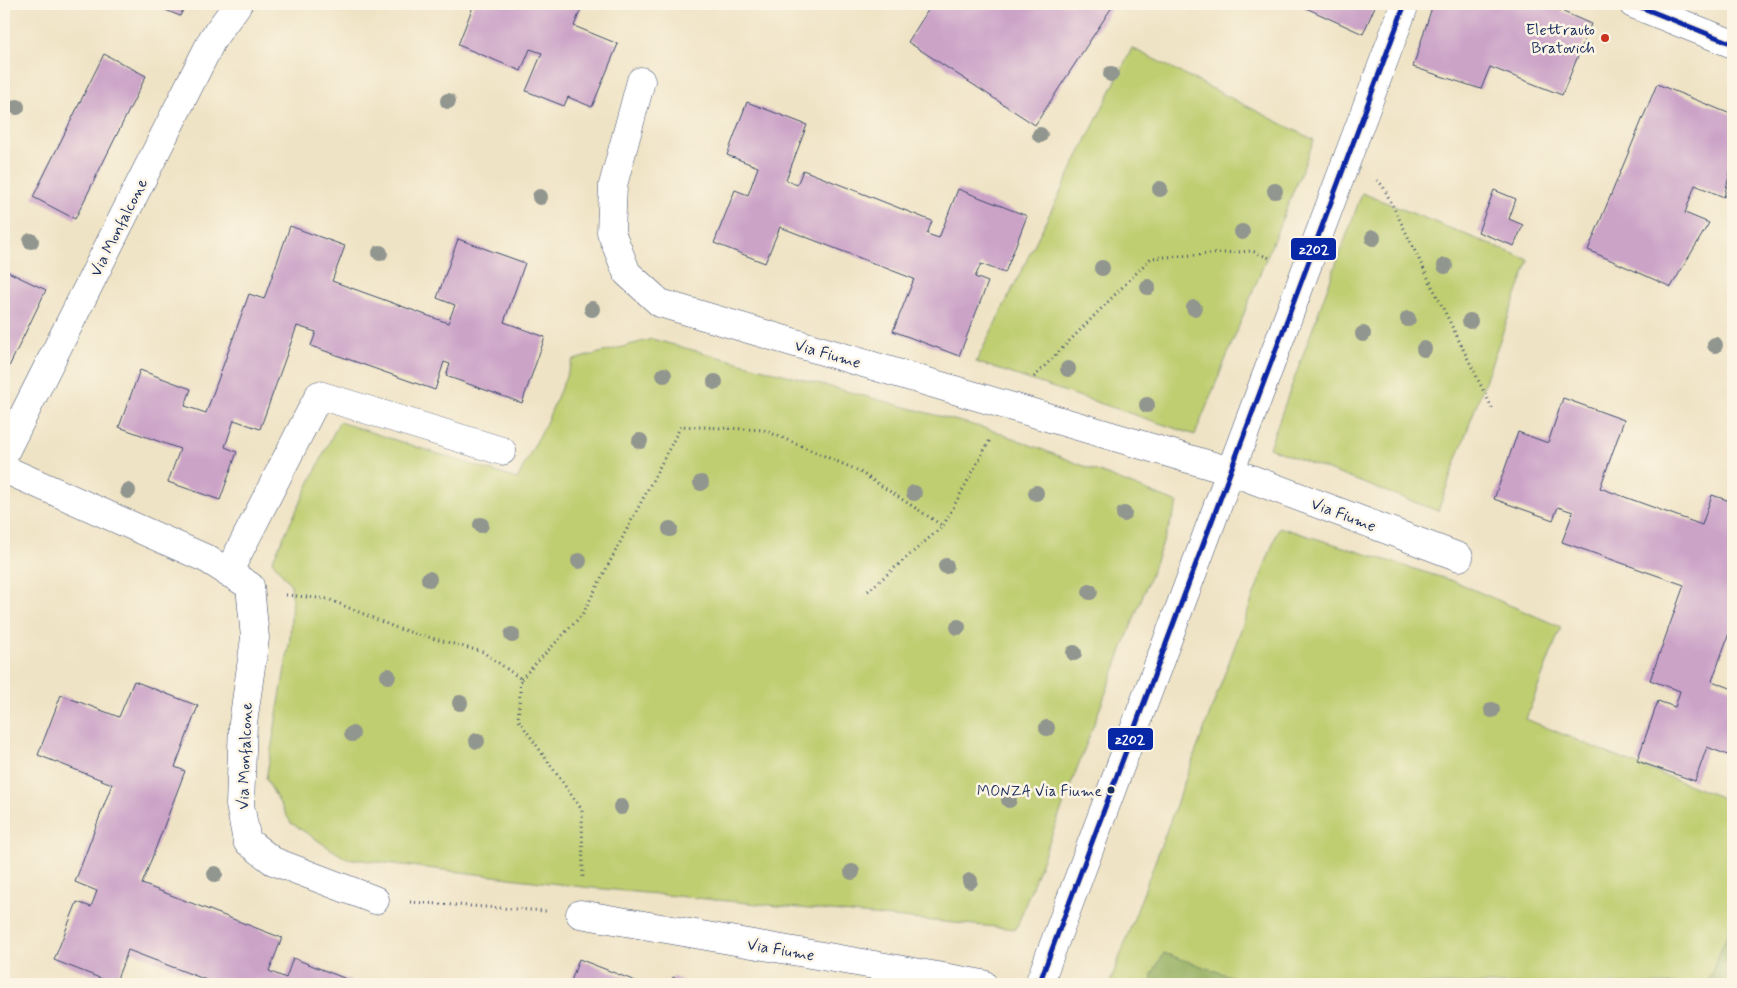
<svg xmlns="http://www.w3.org/2000/svg" width="1737" height="988" font-family="Mynerve,sans-serif">
<style>
.green{fill:#bfce71;stroke:#6d7e68}
.forest{fill:#97b163;stroke:#597060}
.building{fill:#cba3c7}
.lines{fill:none;stroke-linecap:round;stroke-linejoin:round}
.minor-casing{stroke:#3b4a6d;stroke-width:29}
.path{stroke:#3b4a6d;stroke-width:3;stroke-dasharray:1 4;stroke-linecap:butt}
.minor{stroke:#fff;stroke-width:28}
.bus-1-casing{stroke:#fcf5e5;stroke-width:9}
.bus-1{stroke:#0727a6;stroke-width:5}
.tree{fill:#91968f}
.poi-dot{fill:#c8321e;stroke:#fcf5e5;stroke-width:2}
.bus-dot{fill:#1b2f5e;stroke:#fcf5e5;stroke-width:2}
.labels{text-anchor:middle;stroke-width:5;stroke-linejoin:round;paint-order:stroke}
.bus-label{font-size:15px;fill:#1b2f5e;stroke:#fcf5e5;text-anchor:end}
.poi-label{font-size:16px;fill:#1b2f5e;stroke:#fcf5e5;text-anchor:end}
.street-label{font-size:16px;fill:#1b2f5e;stroke:#fcf5e5}
.line-badge{stroke:#fcf5e5;stroke-width:2}
.badge-label{font-size:14px;text-anchor:middle;font-weight:bold;fill:#fff}
</style>
<rect width="100%" height="100%" fill="#fcf5e5"/>
<filter id="ink" filterUnits="userSpaceOnUse"><feTurbulence type="fractalNoise" baseFrequency=".02" numOctaves="2"/><feDisplacementMap in="SourceGraphic" scale="10" xChannelSelector="R" yChannelSelector="G"/><feConvolveMatrix kernelMatrix="1 2 1 2 8 2 1 2 1" color-interpolation-filters="sRGB"/></filter>
<filter id="wash" filterUnits="userSpaceOnUse"><feTurbulence type="fractalNoise" baseFrequency=".0096" numOctaves="4" result="noise"/><feDisplacementMap in="SourceGraphic" scale="20" xChannelSelector="R" yChannelSelector="G"/><feGaussianBlur stdDeviation="1.12" result="paint"/><feColorMatrix in="noise" values="0 0 0 0 0 0 0 0 0 0 0 0 0 0 0 0 0 1.4 0 .05"/><feComposite in="paint" operator="in"/></filter>
<g filter="url(#wash)">
<rect width="100%" height="100%" fill="#efe3c5"/>
<g class="green">
<polygon points="1132,48 1314,140 1195,435 976,362"/>
<polygon points="1362,193 1529,260 1438,511 1269,448"/>
<polygon points="652,339 995,431 1178,503 1016,929 583,887 345,858 291,823 266,779 290,639 292,597 291,585 272,561 339,422 517,479 546,423 573,360"/>
<polygon points="1279,527 1453,581 1561,627 1526,719 1620,758 1733,802 1733,920 1707,984 1114,984 1110,983"/>
</g>
<g class="forest">
<polygon points="1733,920 1733,984 1707,984"/>
<polygon points="1164,953 1253,984 1151,984 1152,974"/>
</g>
<g id="blocks">
<g class="building">
<polygon points="151,4 186,4 180,16"/>
<polygon points="474,4 583,4 574,26 618,44 592,107 568,97 564,106 526,91 542,53 530,49 521,71 458,45"/>
<polygon points="932,4 1114,4 1035,125 908,42"/>
<polygon points="1307,4 1376,4 1363,34 1306,8"/>
<polygon points="1433,4 1545,4 1591,24 1562,95 1490,67 1481,89 1413,67"/>
<polygon points="104,54 146,76 75,219 33,197"/>
<polygon points="1657,84 1733,115 1733,160 1724,197 1695,185 1685,213 1709,223 1671,287 1588,250"/>
<polygon points="747,102 807,125 786,180 797,185 803,170 932,221 927,234 939,238 958,189 1027,216 1005,273 981,264 975,277 988,282 959,356 893,331 914,279 780,227 765,263 714,243 735,190 748,195 758,167 727,155"/>
<polygon points="1494,190 1516,199 1509,219 1523,225 1514,246 1478,232"/>
<polygon points="290,226 345,246 332,281 448,323 455,305 437,298 458,239 525,263 504,322 545,337 522,403 446,376 450,364 444,362 435,390 311,346 316,332 297,326 260,429 234,420 225,447 237,452 220,500 168,482 180,449 119,427 140,370 191,389 185,406 206,413 249,294 264,299"/>
<polygon points="4,270 46,290 4,377"/>
<polygon points="1563,398 1624,420 1600,488 1702,525 1712,495 1733,502 1733,622 1712,681 1733,689 1733,757 1707,747 1695,781 1637,761 1658,701 1675,707 1680,691 1650,680 1684,585 1562,542 1573,512 1558,507 1553,520 1494,499 1518,432 1548,443"/>
<polygon points="134,681 198,706 175,767 185,771 142,884 282,938 269,971 286,978 293,958 359,984 217,984 128,950 115,984 54,960 77,902 91,907 97,891 75,882 112,784 38,755 61,695 119,717"/>
<polygon points="579,959 643,984 570,984"/>
<polygon points="673,977 691,984 670,984"/>
</g>
</g>
</g>
<g filter="url(#ink)">
<use href="#blocks" fill-opacity="0" stroke="#3b4a6d" stroke-width="1"/>
<g class="lines">
<g class="minor-casing">
<g id="minor">
<polyline points="1633,4 1733,44"/>
<polyline points="641,81 613,185 611,232 627,273 660,303 1230,471 1459,557"/>
<polyline points="4,454 213,38 238,4"/>
<polyline points="4,469 207,559 250,586 255,638 243,723 240,805 247,841 273,861 375,900"/>
<polyline points="228,573 319,395 502,451"/>
<polyline points="580,914 983,984"/>
<polyline points="1039,984 1405,4"/>
</g>
</g>
<g class="path">
<polyline points="1377,180 1383,186 1493,410"/>
<polyline points="1034,377 1151,258 1252,251 1272,259"/>
<polyline points="868,591 943,526 991,438"/>
<polyline points="286,595 328,599 399,629 483,652 521,679 518,719 582,810 583,880"/>
<polyline points="521,679 582,615 681,426 764,430 857,470 943,526"/>
<polyline points="410,902 546,911"/>
</g>
<use href="#minor" class="minor"/>
<g class="bus-1-casing">
<g id="bus-1">
<polyline points="1633,4 1733,44"/>
<polyline points="1039,984 1405,4"/>
</g>
</g>
<use href="#bus-1" class="bus-1"/>
</g>
<g class="tree">
<circle cx="1111" cy="74" r="8"/>
<circle cx="448" cy="101" r="8"/>
<circle cx="17" cy="107" r="8"/>
<circle cx="1040" cy="135" r="8"/>
<circle cx="1160" cy="189" r="8"/>
<circle cx="1275" cy="191" r="8"/>
<circle cx="540" cy="197" r="8"/>
<circle cx="1242" cy="232" r="8"/>
<circle cx="1373" cy="238" r="8"/>
<circle cx="31" cy="241" r="8"/>
<circle cx="380" cy="253" r="8"/>
<circle cx="1445" cy="266" r="8"/>
<circle cx="1102" cy="268" r="8"/>
<circle cx="1148" cy="287" r="8"/>
<circle cx="1194" cy="308" r="8"/>
<circle cx="592" cy="309" r="8"/>
<circle cx="1408" cy="319" r="8"/>
<circle cx="1470" cy="321" r="8"/>
<circle cx="1363" cy="334" r="8"/>
<circle cx="1715" cy="345" r="8"/>
<circle cx="1424" cy="349" r="8"/>
<circle cx="1068" cy="369" r="8"/>
<circle cx="664" cy="375" r="8"/>
<circle cx="715" cy="382" r="8"/>
<circle cx="1147" cy="405" r="8"/>
<circle cx="640" cy="441" r="8"/>
<circle cx="701" cy="483" r="8"/>
<circle cx="128" cy="491" r="8"/>
<circle cx="914" cy="493" r="8"/>
<circle cx="1036" cy="493" r="8"/>
<circle cx="1124" cy="514" r="8"/>
<circle cx="481" cy="525" r="8"/>
<circle cx="670" cy="529" r="8"/>
<circle cx="579" cy="561" r="8"/>
<circle cx="946" cy="566" r="8"/>
<circle cx="429" cy="579" r="8"/>
<circle cx="1090" cy="592" r="8"/>
<circle cx="958" cy="627" r="8"/>
<circle cx="512" cy="635" r="8"/>
<circle cx="1074" cy="653" r="8"/>
<circle cx="388" cy="676" r="8"/>
<circle cx="460" cy="703" r="8"/>
<circle cx="1492" cy="710" r="8"/>
<circle cx="1047" cy="728" r="8"/>
<circle cx="352" cy="734" r="8"/>
<circle cx="477" cy="741" r="8"/>
<circle cx="1009" cy="800" r="8"/>
<circle cx="621" cy="807" r="8"/>
<circle cx="852" cy="872" r="8"/>
<circle cx="215" cy="874" r="8"/>
<circle cx="970" cy="881" r="8"/>
</g>
</g>
<circle class="poi-dot" cx="1605" cy="38" r="5"/>
<circle class="bus-dot" cx="1111" cy="790" r="4.5"/>
<g class="labels">
<g class="bus-label">
<text x="1102" y="796">MONZA Via Fiume</text>
</g>
<g class="poi-label">
<text x="1595" y="35">Elettrauto<tspan x="1595" dy="18">Bratovich</tspan></text>
</g>
<g class="street-label">
<text transform="translate(118 227) rotate(-63)" y="6">Via Monfalcone</text>
<text transform="translate(828 353) rotate(16)" y="6">Via Fiume</text>
<text transform="translate(1344 514) rotate(21)" y="6">Via Fiume</text>
<text transform="translate(244 756) rotate(-88)" y="6">Via Monfalcone</text>
<text transform="translate(781 949) rotate(10)" y="6">Via Fiume</text>
</g>
</g>
<g class="line-badge">
<rect x="1290" y="237" width="47" height="24" rx="5" fill="#0727a6"/>
<rect x="1107" y="727" width="47" height="24" rx="5" fill="#0727a6"/>
</g>
<g class="badge-label">
<text x="1314" y="254">z202</text>
<text x="1130" y="744">z202</text>
</g>
<rect width="1737" height="988" fill="none" stroke="#fcf5e5" stroke-width="20"/>
</svg>
